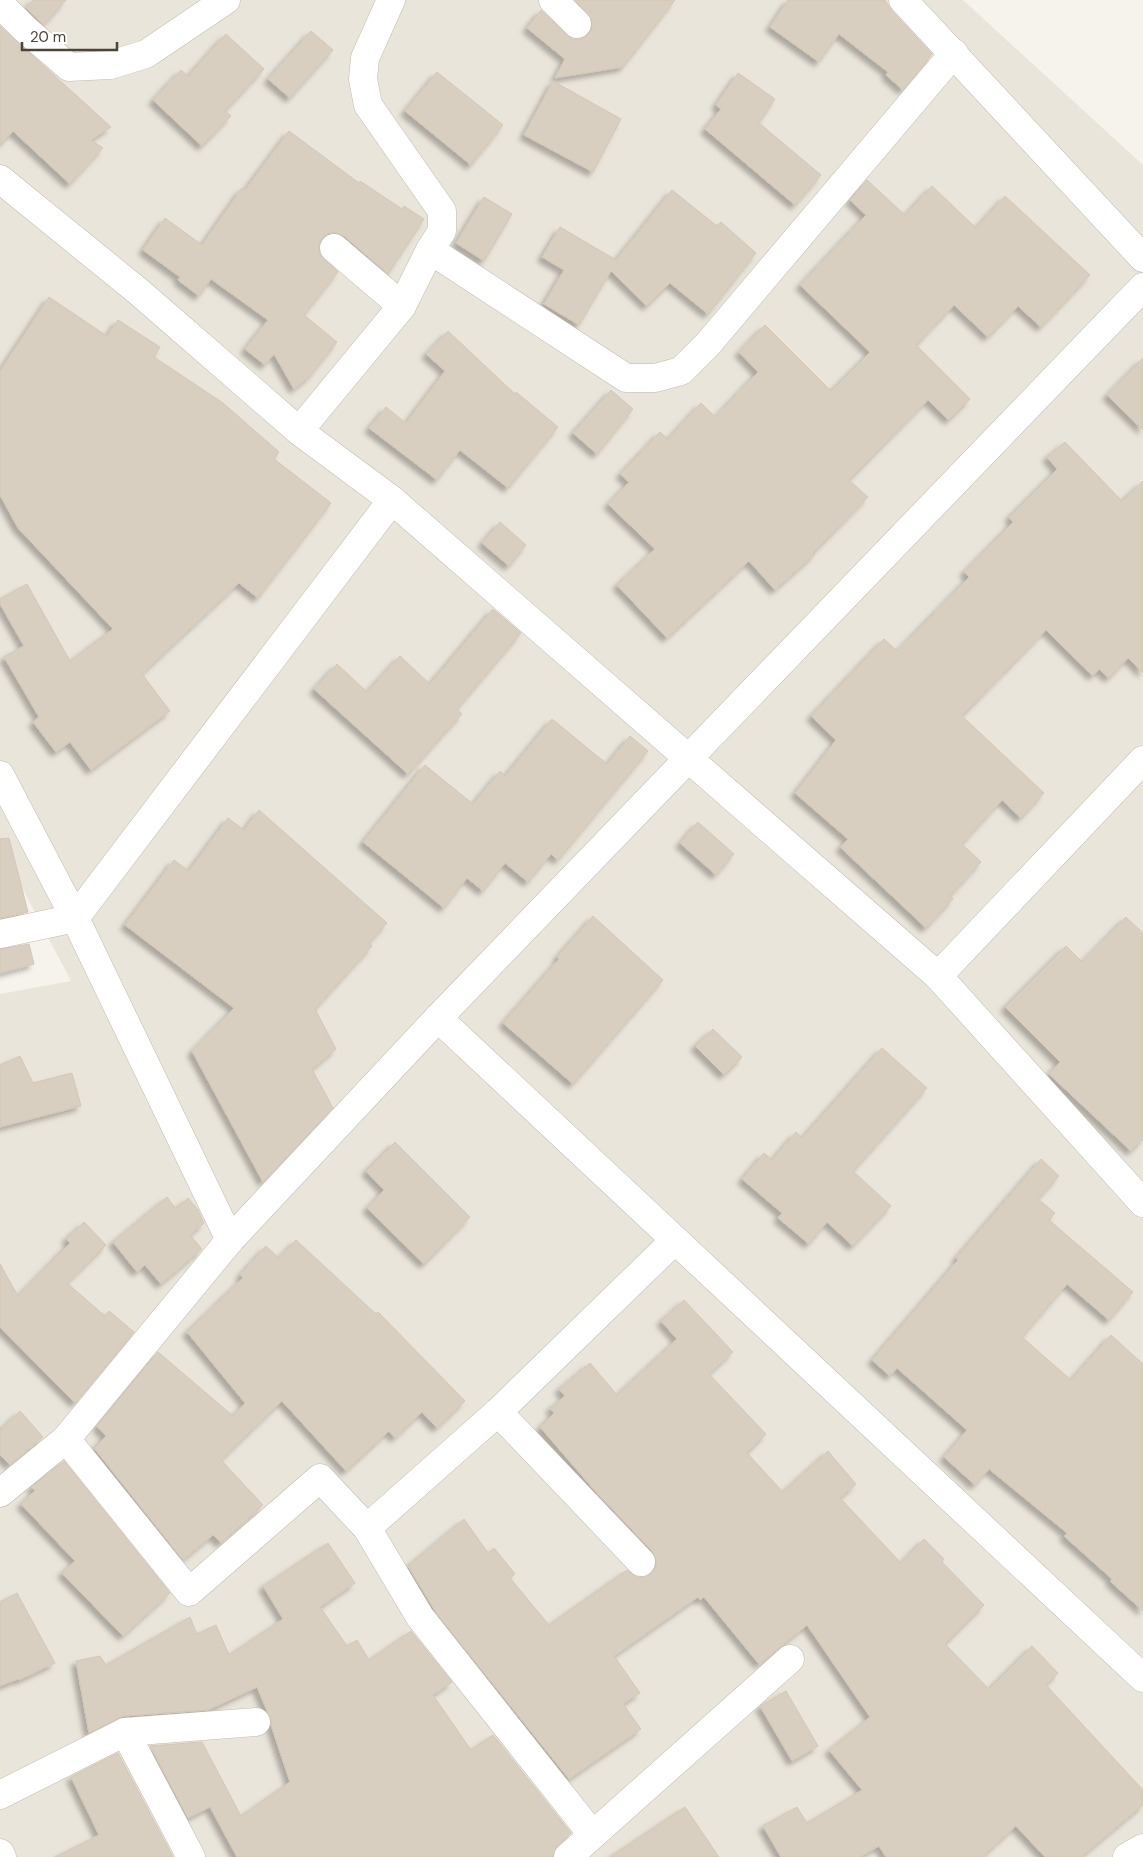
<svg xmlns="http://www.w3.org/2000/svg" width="1143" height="1857" font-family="'DM Sans',sans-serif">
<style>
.residential{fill:#eae5da}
.building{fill:#d8cfc1;stroke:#d3c7b4;filter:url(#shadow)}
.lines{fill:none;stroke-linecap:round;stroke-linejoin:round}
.minor-casing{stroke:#c2bbae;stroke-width:29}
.minor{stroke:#fff;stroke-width:28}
</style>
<defs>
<filter id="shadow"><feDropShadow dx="-4.5" dy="4.5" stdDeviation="2.5" flood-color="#0004"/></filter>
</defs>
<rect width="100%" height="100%" fill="#f6f3ec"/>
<polygon class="residential" points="0,0 963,0 1143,165 1143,1857 0,1857 0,994 71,981 0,846"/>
<g class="building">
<polygon points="33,0 66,0 44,25 26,8"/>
<polygon points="575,0 675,0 623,67 555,78 565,59 527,28 541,10 572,39 581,39 588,35 592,28 592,20"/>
<polygon points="788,0 885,0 892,11 932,54 903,90 886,75 888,72 839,34 819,62 770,27"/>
<polygon points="0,26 111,127 91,140 103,148 70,184 13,131 0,145"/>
<polygon points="311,31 333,50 290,98 268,79"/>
<polygon points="226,34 264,69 225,111 231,116 202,146 153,100 181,70 188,76"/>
<polygon points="437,72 503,125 471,165 405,111"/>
<polygon points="738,73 775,99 759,123 821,175 795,205 705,129 721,109 716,105"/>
<polygon points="553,81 621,119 593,172 524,135"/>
<polygon points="289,131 359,183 360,181 402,209 404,206 424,219 388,274 344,236 337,233 329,233 322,238 319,246 320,254 338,272 304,315 337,342 310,376 294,389 274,354 265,365 245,349 268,320 211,279 199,296 178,280 180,277 143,250 165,218 202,245 242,188 245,190"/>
<polygon points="867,180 905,215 932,186 976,228 1005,196 1090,275 1041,327 1018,306 988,337 954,305 916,345 970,399 949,420 928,400 849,480 868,497 813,553 815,554 775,590 749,561 667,638 617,585 655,549 608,504 629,482 620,474 660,432 668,439 701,403 715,417 758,372 739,352 765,325 831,391 870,352 800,285 866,215 850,200"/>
<polygon points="672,190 717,226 721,222 756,253 708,314 670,283 647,306 611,271 579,325 544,304 564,270 542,257 560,227 616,260"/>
<polygon points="484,197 512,214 484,261 456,243"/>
<polygon points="49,297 107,336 118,320 160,347 154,357 223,403 279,452 274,459 331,503 258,598 239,583 142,674 170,711 91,770 70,742 56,752 33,722 39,717 4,657 24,646 0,604 0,599 27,584 70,661 113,629 18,528 0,495 0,371"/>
<polygon points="448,331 515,394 516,392 558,427 508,488 460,450 437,480 369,428 386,407 406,423 445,371 426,354"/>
<polygon points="1143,358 1143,430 1107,395"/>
<polygon points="611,390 633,409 597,454 573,433"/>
<polygon points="1065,442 1122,501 1143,481 1143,673 1128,658 1109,678 1099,669 1093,676 1046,630 962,716 1044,793 1021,818 1002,800 962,844 981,862 950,896 953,899 926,928 840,847 848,839 795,793 836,740 811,716 884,639 897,651 969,577 964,572 1013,522 1009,517 1057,469 1047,457"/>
<polygon points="500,522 526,545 509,566 482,543"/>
<polygon points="493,609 521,633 457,709 462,714 408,774 314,689 337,664 367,692 400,656 430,684"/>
<polygon points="552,719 607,764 630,736 648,751 558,860 551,854 528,882 505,863 483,891 467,878 444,908 363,842 425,765 473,804 500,771 505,776"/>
<polygon points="259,810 387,923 369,943 372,946 315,1009 336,1049 312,1069 333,1108 263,1182 192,1051 234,1008 125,925 174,860 189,871 228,818 244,830"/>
<polygon points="698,822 734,854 716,875 680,843"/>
<polygon points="9,838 28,912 0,918 0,839"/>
<polygon points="593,916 663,980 573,1084 503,1023 559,959 557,957"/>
<polygon points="1126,917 1143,933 1143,1139 1131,1151 1049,1074 1060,1062 1005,1007 1066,946 1082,962"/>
<polygon points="29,944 34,964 0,973 0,949"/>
<polygon points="713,1029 742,1057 724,1075 695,1046"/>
<polygon points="882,1048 927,1088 853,1171 891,1206 853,1246 827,1222 809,1244 778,1218 782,1213 742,1179 764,1153 772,1160 796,1132 802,1138"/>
<polygon points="20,1056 33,1083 72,1073 81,1106 0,1127 0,1065"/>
<polygon points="395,1142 470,1217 424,1264 367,1208 384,1190 366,1171"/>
<polygon points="1041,1159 1059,1176 1038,1199 1055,1213 1049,1220 1133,1292 1109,1320 1067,1284 1022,1337 1071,1380 1111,1335 1143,1364 1143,1611 1110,1581 1112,1579 1064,1536 1067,1533 989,1469 975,1485 944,1457 967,1430 897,1368 890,1376 872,1360 958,1260 956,1258"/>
<polygon points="167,1197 176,1209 188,1198 198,1210 204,1223 190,1235 202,1249 161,1284 145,1265 137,1272 113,1242"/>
<polygon points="84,1222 106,1245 67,1283 105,1316 109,1311 134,1332 75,1403 0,1327 0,1264 18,1296 70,1243 66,1239"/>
<polygon points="296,1240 376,1314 378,1312 465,1401 437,1428 422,1412 395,1438 389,1431 346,1471 282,1401 221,1460 263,1505 221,1543 213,1535 183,1560 94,1448 106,1436 97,1426 158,1352 233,1416 245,1403 187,1332 243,1278 240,1275 266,1246 279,1258"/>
<polygon points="684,1300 733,1352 709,1374 766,1434 747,1453 783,1492 828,1451 856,1484 840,1498 901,1563 924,1539 944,1559 942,1562 984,1605 945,1644 989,1689 1032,1646 1058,1673 1046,1685 1143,1790 1143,1805 1081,1857 1045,1857 1016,1826 982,1857 886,1857 879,1846 860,1857 781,1857 763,1826 797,1807 807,1823 862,1790 829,1750 870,1717 807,1625 759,1664 704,1597 700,1600 698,1597 614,1656 640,1693 623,1704 641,1729 569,1779 437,1614 408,1566 464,1519 488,1553 494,1548 515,1574 510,1578 549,1625 627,1570 637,1577 645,1577 652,1573 656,1566 656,1559 652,1551 596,1492 540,1427 554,1413 550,1408 565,1396 559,1389 590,1363 617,1395 677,1339 661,1321"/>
<polygon points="20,1411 43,1437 10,1465 0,1455 0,1430"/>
<polygon points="64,1461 170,1593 123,1636 62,1573 75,1561 21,1504 35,1491 31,1487"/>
<polygon points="328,1543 355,1583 320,1607 347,1646 357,1640 369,1660 411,1631 452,1682 433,1695 471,1750 493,1735 571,1833 557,1846 553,1857 237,1857 210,1807 188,1818 150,1746 202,1742 241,1816 290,1782 271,1725 271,1720 257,1687 208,1710 123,1716 89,1733 76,1661 100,1656 106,1665 190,1617 197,1634 216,1625 229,1655 283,1619 263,1586"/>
<polygon points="17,1593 55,1663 19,1680 18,1679 0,1686 0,1602"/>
<polygon points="786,1691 818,1746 792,1761 760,1706"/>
<polygon points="118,1753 173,1857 55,1857 99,1835 71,1777"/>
<polygon points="685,1807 719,1857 610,1857"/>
</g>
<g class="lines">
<g class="minor-casing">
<g id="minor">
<polyline points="553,0 577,24"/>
<polyline points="903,0 1143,258"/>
<polyline points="0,4 25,29 69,67 110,65 146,54 226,0"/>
<polyline points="0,179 139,292 299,431 392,500 938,976 1143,1203"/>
<polyline points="334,248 402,306"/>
<polyline points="430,250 626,378 655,378 681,371 708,344 954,53"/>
<polyline points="299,431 402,306 430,250 442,231 442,211 368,105 363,79 365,58 391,0"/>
<polyline points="0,775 75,918 230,1240"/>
<polyline points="0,934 75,918 392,500"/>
<polyline points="938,976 1143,760"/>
<polyline points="438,1018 1143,1678"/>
<polyline points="498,1412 641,1562"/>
<polyline points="66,1439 189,1592 320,1478 367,1528 420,1617 592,1834"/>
<polyline points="0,1493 66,1439 230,1240 438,1018 1143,287"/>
<polyline points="367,1528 498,1412 675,1240"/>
<polyline points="125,1732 191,1857"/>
<polyline points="0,1795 125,1732 256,1722"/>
<polyline points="0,1853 2,1857"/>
<polyline points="568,1857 790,1659"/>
<polyline points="1127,1857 1143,1848"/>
</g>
</g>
<use href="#minor" class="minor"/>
</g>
<path d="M22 42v8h95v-8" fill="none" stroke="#4b4439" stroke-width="2.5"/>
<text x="30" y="42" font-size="15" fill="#4b4439" stroke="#ffffff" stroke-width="4" paint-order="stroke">20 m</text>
</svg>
